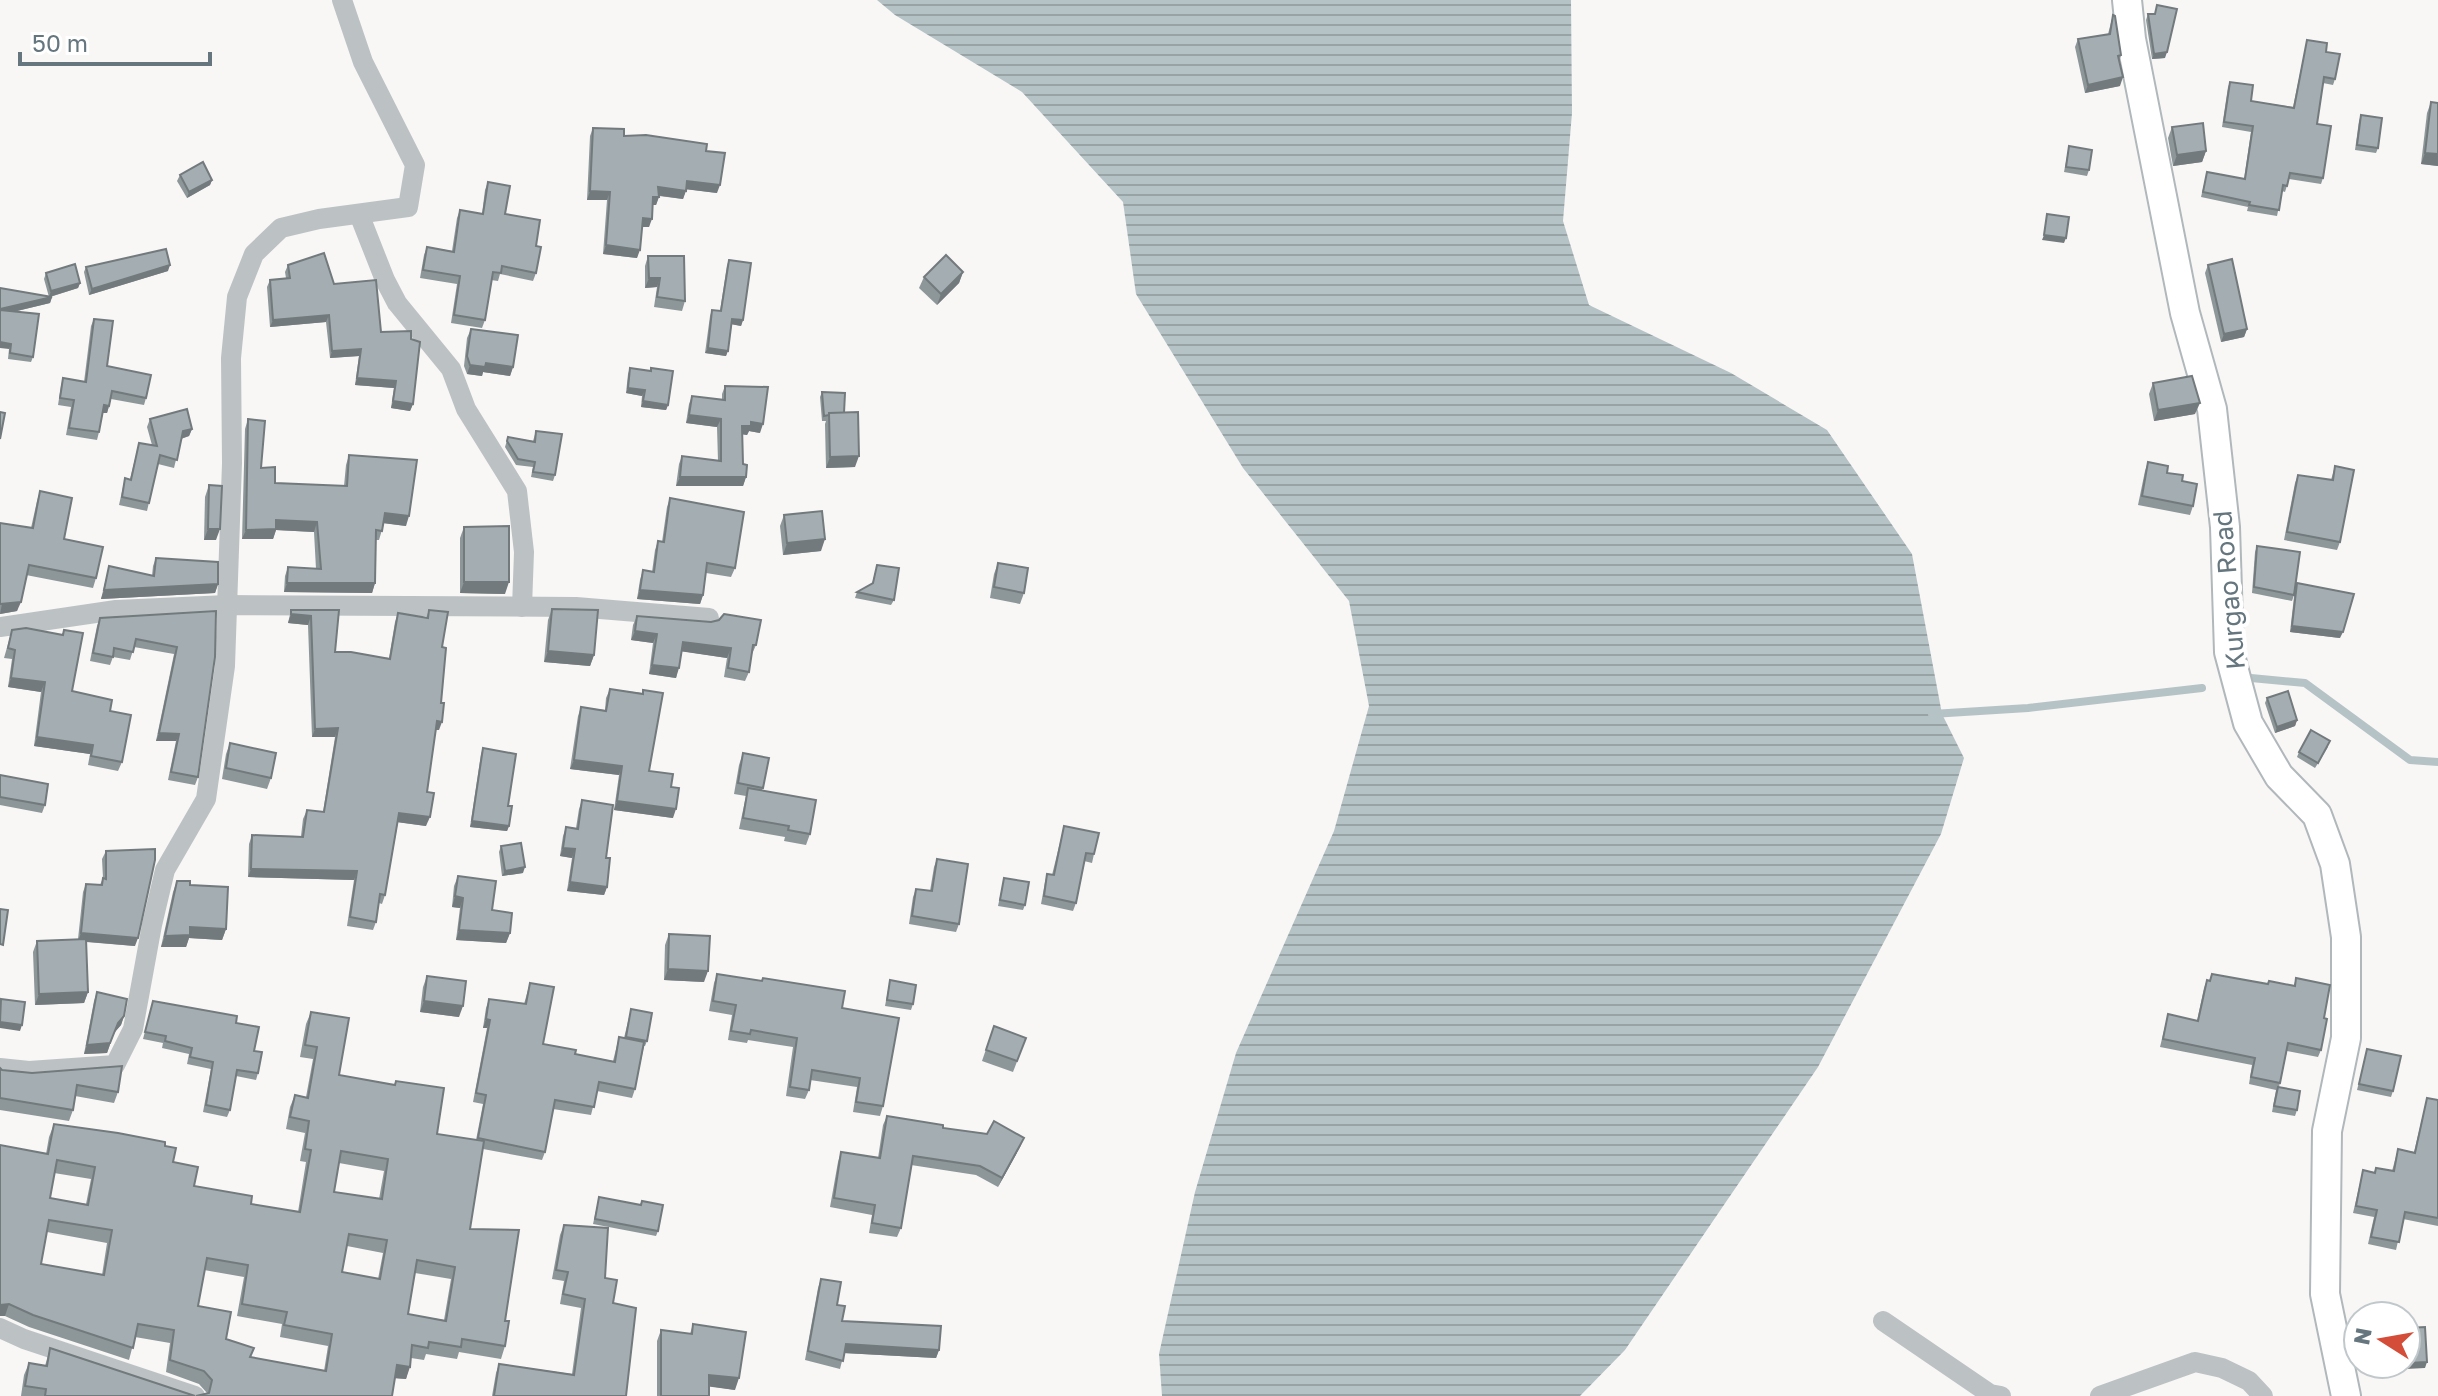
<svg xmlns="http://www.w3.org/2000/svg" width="2438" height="1396" font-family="'Golos Text',sans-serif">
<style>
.water{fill:url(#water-rules)}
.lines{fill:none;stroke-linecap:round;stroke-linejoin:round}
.stream{stroke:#b6c3c6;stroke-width:8}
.secondary-casing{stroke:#b1b8bb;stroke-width:32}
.street{stroke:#bcc2c4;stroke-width:20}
.secondary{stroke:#fff;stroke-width:28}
.wall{fill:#8d9699;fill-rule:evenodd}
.shaded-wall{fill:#737a7d}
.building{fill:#a4aeb2;stroke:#737a7d;stroke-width:2;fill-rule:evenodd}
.labels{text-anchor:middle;stroke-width:8;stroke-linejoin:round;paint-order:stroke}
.street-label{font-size:26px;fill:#65767e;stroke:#fff}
</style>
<defs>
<pattern id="water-rules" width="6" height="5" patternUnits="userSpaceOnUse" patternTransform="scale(2)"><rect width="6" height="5" fill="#b6c3c6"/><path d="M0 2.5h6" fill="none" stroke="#98a3a6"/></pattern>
</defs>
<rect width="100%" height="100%" fill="#f8f7f5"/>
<polygon class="water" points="877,0 1571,0 1572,113 1563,221 1589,305 1731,373 1827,430 1912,554 1942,714 1964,758 1941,834 1818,1067 1625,1350 1580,1396 1162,1396 1159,1354 1195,1192 1236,1053 1334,831 1369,706 1349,601 1243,468 1136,294 1123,202 1022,92 895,15"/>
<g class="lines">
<g class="stream">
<polyline points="2251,678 2305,683 2410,760 2438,762"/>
<polyline points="1932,714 2028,708 2202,688"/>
</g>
<g class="secondary-casing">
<polyline id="secondary" points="2127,0 2131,39 2185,313 2212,409 2225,527 2229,652 2248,723 2279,776 2317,815 2335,864 2346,937 2346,1038 2327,1131 2325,1294 2346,1396"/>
</g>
<g class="street">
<polyline points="359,214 385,280 397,303 451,369 466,409 517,491 524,552 522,607"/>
<polyline points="0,627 116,610 227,605 576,607 709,618"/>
<polyline points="0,1068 29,1071 115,1065 133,1029 152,925 165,870 206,799 225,666 232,463 231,358 237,297 254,254 281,228 319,219 408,207 415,165 363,62 342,0"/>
<polyline points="1883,1321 1990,1394 2001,1396"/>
<polyline points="0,1328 24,1339 195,1396"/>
<polyline points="2100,1396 2195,1362 2222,1368 2249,1381 2263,1396"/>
</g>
<use href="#secondary" class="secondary"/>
</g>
<g class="wall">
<polygon points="2148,14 2154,14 2165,58 2152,59 2146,20"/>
<polygon points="2113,15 2121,55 2119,62 2120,86 2085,93 2075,47 2078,39 2108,34"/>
<polygon points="2307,40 2326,52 2335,79 2333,85 2323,83 2317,124 2323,178 2321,184 2289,179 2285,192 2282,191 2277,216 2247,211 2248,207 2201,197 2207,172 2244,179 2251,132 2222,127 2228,87 2230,82 2251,101 2293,107"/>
<polygon points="2431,102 2438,166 2421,164 2427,113"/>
<polygon points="2361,115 2378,148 2376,153 2355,150 2359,121"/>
<polygon points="2172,127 2206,151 2202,162 2173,166 2168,138"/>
<polygon points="593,128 624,136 706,151 717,193 686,189 683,199 659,196 656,205 653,205 649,227 642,227 637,258 603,254 607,200 587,200 590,136"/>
<polygon points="2069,146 2089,170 2087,176 2064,172"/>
<polygon points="180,175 212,180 210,185 187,198 177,181"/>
<polygon points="488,182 505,214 536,246 536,273 533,281 500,274 498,281 491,280 485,320 482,328 451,323 457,284 420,278 424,255 427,247 452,251 457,218 460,210 482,214 485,190"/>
<polygon points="648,256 685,301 682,311 654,307 657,287 645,288 645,266"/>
<polygon points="729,260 743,320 741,326 732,324 726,356 705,353 710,316 712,310 720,311 727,265"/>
<polygon points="288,265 334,284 381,332 413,404 410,411 391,408 394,388 355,385 359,356 330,358 326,322 270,327 267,287 270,280 286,278 285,272"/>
<polygon points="2208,265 2247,329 2244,337 2221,342 2205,273"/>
<polygon points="86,267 168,271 89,295 84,272"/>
<polygon points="963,272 959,283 937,305 919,288 924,277"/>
<polygon points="46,273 80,283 78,288 50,297 52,297 50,303 13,312 33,357 31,362 8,359 9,349 0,288 49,297 44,279"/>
<polygon points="94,319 107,366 146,398 144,405 111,399 107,413 103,413 99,432 97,440 66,435 71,407 58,405 61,386 63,378 84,382 91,326"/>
<polygon points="471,329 513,367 510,376 483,372 482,376 467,374 464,366 467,338"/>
<polygon points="630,368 668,405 666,410 641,407 642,396 626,393 628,374"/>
<polygon points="2153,383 2195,414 2154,421 2149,394"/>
<polygon points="725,386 760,433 749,431 747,435 743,434 743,464 746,477 743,486 676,486 679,464 682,456 718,461 717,427 686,423 689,404 692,396 722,400 722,394"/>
<polygon points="822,392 844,413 855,467 826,468 825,424 826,421 822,421 820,397"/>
<polygon points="150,419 192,429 189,436 181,439 174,468 158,464 147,511 119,505 125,478 130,479 139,443 152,445 147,427"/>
<polygon points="248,419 261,468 275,483 344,486 346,465 349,455 406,526 384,523 379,540 376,540 375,583 372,593 284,592 285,576 288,567 316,569 314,532 276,530 273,539 242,539 245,429"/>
<polygon points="536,431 555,475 553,481 531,477 533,467 516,465 505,447 508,437 533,441"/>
<polygon points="2148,462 2182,481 2193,506 2190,515 2138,505 2145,471"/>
<polygon points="2335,466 2340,542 2337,550 2284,540 2295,483 2298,475 2331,480"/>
<polygon points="209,485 216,540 204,540 205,497"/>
<polygon points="40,491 64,539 96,578 93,588 26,575 17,611 0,614 0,523 31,528 37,501"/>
<polygon points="670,498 735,568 731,577 706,573 703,595 700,604 637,599 640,580 643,570 652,572 655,550 658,541 662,542 667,507"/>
<polygon points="784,515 821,551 783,555 780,526"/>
<polygon points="464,527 505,594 460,593 460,538"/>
<polygon points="2257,546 2294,595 2292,601 2252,593 2255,552"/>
<polygon points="156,558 218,584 215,593 101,599 109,566 152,576 153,566"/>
<polygon points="998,563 1024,593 1020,604 990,598 994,574"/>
<polygon points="877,565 894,600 891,605 855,598 857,592 872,584"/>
<polygon points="2297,583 2340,638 2290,632 2295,588"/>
<polygon points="552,609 594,655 590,666 544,662 548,620"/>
<polygon points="291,610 339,610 335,652 389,658 395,622 398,613 426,618 429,610 442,647 439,730 436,730 427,792 426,826 398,822 385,895 382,904 379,903 376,922 373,930 347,926 354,880 248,877 249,844 252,835 301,836 303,819 307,810 323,812 335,737 312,737 308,625 288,623"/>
<polygon points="216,611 198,777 195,785 168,780 176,741 156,741 174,654 134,647 130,660 113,657 110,665 90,661 97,626 100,618"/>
<polygon points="637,616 756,645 752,654 749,672 745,681 724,677 727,658 681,651 676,678 649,674 653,643 631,640 633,625"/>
<polygon points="12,630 62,635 64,630 72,691 110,711 122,762 118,771 88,765 90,754 34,746 41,692 8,687 12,659 4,658"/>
<polygon points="610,689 642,693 643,690 649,771 671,787 673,818 614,810 619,775 570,769 578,716 581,707 605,710 606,698"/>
<polygon points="2267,698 2297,720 2295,726 2275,733 2265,703"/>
<polygon points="230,743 271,778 267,789 222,779 226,754"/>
<polygon points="2328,747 2315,768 2297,757 2299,752"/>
<polygon points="483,748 508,806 509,826 507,831 470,827 481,754"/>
<polygon points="743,753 763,788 762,790 810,834 806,845 784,841 785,837 739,829 746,796 734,794 739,765"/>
<polygon points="0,775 45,805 42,813 0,805"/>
<polygon points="582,800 606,858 607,887 604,895 567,891 572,858 560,856 563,836 566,827 576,828 579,809"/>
<polygon points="1064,826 1094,854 1092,863 1084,861 1076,903 1073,911 1041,904 1045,882 1047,874 1052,875"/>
<polygon points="501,846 523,873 502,876 499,852"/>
<polygon points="106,851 135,946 86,942 88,992 84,1003 35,1005 33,952 37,941 78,939 83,892 86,884 100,885 103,878 102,859"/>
<polygon points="937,859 959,924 956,932 909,924 913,897 916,889 930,891 934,867"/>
<polygon points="458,876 492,910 510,933 506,943 456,940 460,908 452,907 454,886"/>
<polygon points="1004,878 1025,905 1023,910 998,906"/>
<polygon points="177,881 190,885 226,929 222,940 189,938 186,947 161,947 173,892"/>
<polygon points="669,934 704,982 664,980 665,945"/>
<polygon points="717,974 842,1008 883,1106 880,1116 853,1112 857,1087 810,1080 809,1090 805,1099 786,1096 793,1047 748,1040 747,1043 728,1040 732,1015 709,1011 714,983"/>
<polygon points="2212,974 2268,984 2294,985 2296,978 2324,1018 2321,1050 2318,1057 2287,1051 2279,1087 2297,1110 2295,1116 2272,1112 2276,1090 2249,1084 2252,1065 2160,1047 2168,1014 2197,1021 2204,988 2207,980 2209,981"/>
<polygon points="427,976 459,1017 420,1012 423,987"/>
<polygon points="890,980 913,1004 911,1010 885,1006"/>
<path d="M530,983L543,1044L575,1054L613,1061L619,1037L624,1038L631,1009L647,1041L645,1046H644L635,1089L632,1098L597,1091L591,1115L553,1109L545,1152L542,1160L483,1149L470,1229L505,1321V1346L501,1359L459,1352L457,1359L426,1354L424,1360L411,1358L406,1379L395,1378L207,1393L199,1384L166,1372L170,1343L135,1337L129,1360L29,1327L5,1316H0V1145L46,1154L49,1137L54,1124L165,1146L173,1162L194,1186L251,1204L298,1212L306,1162L300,1161L305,1133L286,1129L290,1107L295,1095L306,1097L313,1059L300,1057L306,1024L311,1012L339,1075L395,1085L396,1081L437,1134L476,1140L483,1104L473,1102L487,1028H483L486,1008L489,999L524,1004ZM339,1163L384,1171L379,1199L334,1192ZM54,1173L91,1179L86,1204L50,1198ZM47,1232L107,1243L102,1275L41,1264ZM347,1246L383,1253L378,1279L342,1272ZM204,1270L244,1277L237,1316L282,1324L280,1337L328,1346L324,1371L250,1357L226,1339L198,1306ZM415,1273L451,1279L444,1320L408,1314Z"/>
<polygon points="97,992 124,1016 121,1025 114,1033 107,1053 84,1054 94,1001"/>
<polygon points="153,1001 236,1023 254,1051 258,1073 256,1080 236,1076 230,1110 227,1117 203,1112 211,1069 187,1064 189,1054 162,1048 163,1043 143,1039"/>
<polygon points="994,1026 1026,1038 1013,1072 982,1061"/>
<polygon points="2367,1049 2393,1091 2391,1097 2357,1090"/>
<polygon points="0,1068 2,1070 118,1092 114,1103 75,1096 73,1110 69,1121 0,1110"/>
<polygon points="2427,1098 2438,1100 2438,1226 2403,1219 2396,1250 2368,1244 2374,1217 2353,1213 2363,1170 2374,1172 2376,1168 2392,1171 2398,1149 2414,1152"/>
<polygon points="887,1116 943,1128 1024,1138 1020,1147 998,1187 976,1175 911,1165 901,1228 897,1237 869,1233 872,1215 830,1207 838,1162 841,1152 878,1158 883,1125"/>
<polygon points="599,1197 640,1205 642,1201 658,1231 656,1236 593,1224"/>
<polygon points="564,1225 605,1278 613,1303 626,1396 492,1396 496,1373 499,1364 572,1374 581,1308 560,1304 564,1281 552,1279 560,1235"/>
<polygon points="821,1279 837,1305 842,1321 939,1350 936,1358 844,1353 840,1369 805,1360 818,1288"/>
<polygon points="693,1324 735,1390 709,1386 709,1396 657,1396 657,1341 661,1330 690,1334"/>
<polygon points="50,1348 195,1396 21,1396 24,1375 29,1363 45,1366"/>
</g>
<g class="shaded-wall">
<polygon points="2167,52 2165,58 2152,59 2154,54"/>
<polygon points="2123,77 2120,86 2085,93 2088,85"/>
<polygon points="2206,151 2202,162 2173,166 2177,155"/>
<polygon points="2425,153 2438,154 2438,166 2421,164"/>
<polygon points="212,180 210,185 187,198 189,192"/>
<polygon points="687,181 720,185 717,193 684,189"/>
<polygon points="658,187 686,191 683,199 655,195"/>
<polygon points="590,191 610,192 607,200 587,200"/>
<polygon points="653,197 659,197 656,205 650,205"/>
<polygon points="643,218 652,219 649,227 640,227"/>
<polygon points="2044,235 2066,238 2064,243 2042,240"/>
<polygon points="606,245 640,250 637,258 603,254"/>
<polygon points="170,265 168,271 89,295 92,289"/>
<polygon points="963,272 959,283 937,305 941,294"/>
<polygon points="649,278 660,278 657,287 645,288"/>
<polygon points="80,283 78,288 49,297 51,291"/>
<polygon points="52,297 50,303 0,315 0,309"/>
<polygon points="329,315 326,322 270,327 273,320"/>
<polygon points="732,319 743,320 741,326 730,324"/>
<polygon points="2247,329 2244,337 2221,342 2224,334"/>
<polygon points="0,342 11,344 9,349 0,348"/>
<polygon points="708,348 728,351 726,356 705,353"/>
<polygon points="361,349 359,356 330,358 332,351"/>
<polygon points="486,363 513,367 510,376 483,372 482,376 467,374 470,365"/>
<polygon points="357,378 396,381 394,388 355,385"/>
<polygon points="628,388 645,390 642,396 626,393"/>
<polygon points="393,401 413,404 410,411 391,408"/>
<polygon points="643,401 668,405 666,410 641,407"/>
<polygon points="2200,403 2195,414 2154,421 2158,410"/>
<polygon points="104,405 109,406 107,413 101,413"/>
<polygon points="689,415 721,419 717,427 686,423"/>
<polygon points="751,422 763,424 760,433 749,431 747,435 739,434 742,426"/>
<polygon points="192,429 189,436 180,439 183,431"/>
<polygon points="859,456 855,467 826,468 830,457"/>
<polygon points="680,477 746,477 743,486 676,486"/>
<polygon points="385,513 409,516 406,526 382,523"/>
<polygon points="276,520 317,522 314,532 276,530 273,539 242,539 246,530"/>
<polygon points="208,529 220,529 216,540 204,540"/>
<polygon points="825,539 821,551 783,555 787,543"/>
<polygon points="464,582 509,582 505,594 460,593"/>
<polygon points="287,583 375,583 372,593 284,592"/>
<polygon points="218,584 215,593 101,599 104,590"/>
<polygon points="640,590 703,595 700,604 637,599"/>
<polygon points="21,602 17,611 0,614 2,604"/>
<polygon points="291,614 311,616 308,625 288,623"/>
<polygon points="2292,626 2343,632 2340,638 2290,632"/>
<polygon points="635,631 657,634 653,643 631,640"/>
<polygon points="683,642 731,648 727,658 679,651"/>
<polygon points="548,651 594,655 590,666 544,662"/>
<polygon points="652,665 679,668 676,678 649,674"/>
<polygon points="11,678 45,682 41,692 8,687"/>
<polygon points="2297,720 2295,726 2275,733 2277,727"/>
<polygon points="437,721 442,722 439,730 434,730"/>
<polygon points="338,728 335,737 312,737 315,729"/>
<polygon points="159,733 179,734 176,741 156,741"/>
<polygon points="37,737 93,745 90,754 34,746"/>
<polygon points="574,760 622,766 619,775 570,769"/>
<polygon points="617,801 676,809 673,818 614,810"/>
<polygon points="399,813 430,817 426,826 396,822"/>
<polygon points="472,821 509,826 507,831 470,827"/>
<polygon points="563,848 575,849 572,858 560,856"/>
<polygon points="525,867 523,873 502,876 505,871"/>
<polygon points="251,869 357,871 354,880 248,877"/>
<polygon points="570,882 607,887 604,895 567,891"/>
<polygon points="455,896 463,898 460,908 452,907"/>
<polygon points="190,927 226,929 222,940 189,938 186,947 161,947 165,936"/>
<polygon points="459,930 510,933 506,943 456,940"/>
<polygon points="81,933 138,938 135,946 78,941"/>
<polygon points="668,969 708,971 704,982 664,980"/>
<polygon points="88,992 84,1003 35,1005 39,994"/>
<polygon points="424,1001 463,1006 459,1017 420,1012"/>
<polygon points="124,1016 121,1025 114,1033 107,1053 84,1054 87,1045 118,1023"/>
<polygon points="486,1019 490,1020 487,1028 483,1028"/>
<polygon points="0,1022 22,1025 20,1031 0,1028"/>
<polygon points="1024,1138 1020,1147 998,1187 1002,1178"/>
<polygon points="9,1304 5,1316 0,1316 0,1305"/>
<polygon points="846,1344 939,1350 936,1358 843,1353"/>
<polygon points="2427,1362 2425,1368 2406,1369 2408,1363"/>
<polygon points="397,1365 410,1367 406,1379 393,1378"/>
<polygon points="709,1375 739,1378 735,1390 705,1386"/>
</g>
<g class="building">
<polygon points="2157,5 2177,9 2167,52 2154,54 2148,14 2155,14"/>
<polygon points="2113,15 2115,16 2121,55 2118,56 2123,77 2088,85 2078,39 2110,34"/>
<polygon points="2307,40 2327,43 2326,52 2340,54 2335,79 2324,77 2317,124 2331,126 2323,178 2290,173 2287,186 2283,185 2279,210 2249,205 2250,202 2203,192 2207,172 2245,179 2253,126 2224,122 2230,82 2253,85 2251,101 2294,108"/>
<polygon points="2431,102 2438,103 2438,154 2425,153"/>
<polygon points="2361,115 2382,118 2378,148 2357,145"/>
<polygon points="2203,123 2206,151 2177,155 2172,127"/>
<polygon points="593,128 624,129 624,136 646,135 707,144 706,151 725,153 720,185 687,181 686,191 658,187 659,197 653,197 652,219 643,218 640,250 606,245 610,192 590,191"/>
<polygon points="2069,146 2092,150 2089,170 2066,167"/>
<polygon points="203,162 212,180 189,192 180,175"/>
<polygon points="488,182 510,186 505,214 540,220 536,246 541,247 536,273 502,266 501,273 493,272 485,320 454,315 460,276 423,270 427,247 454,252 460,210 483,214"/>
<polygon points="2047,214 2069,217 2066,238 2044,235"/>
<polygon points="166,249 170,265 92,289 86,267"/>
<polygon points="324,253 334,284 376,280 381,332 411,331 411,339 420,342 413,404 393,401 396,381 357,378 361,349 332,351 329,315 273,320 270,280 290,278 288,265"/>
<polygon points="946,255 963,272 941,294 924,277"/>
<polygon points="648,256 684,256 685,301 657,297 660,278 649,278"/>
<polygon points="2232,259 2247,329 2224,334 2208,265"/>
<polygon points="729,260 751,263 743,320 732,319 728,351 708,348 712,310 721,311"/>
<polygon points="75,264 80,283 51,291 46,273"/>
<polygon points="0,288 52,297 0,309"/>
<polygon points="0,310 39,314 33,357 10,353 11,344 0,342"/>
<polygon points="94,319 113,321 107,366 151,375 146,398 112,391 109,406 104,405 99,432 69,428 74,400 60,398 63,378 86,382"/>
<polygon points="471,329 518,335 513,367 486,363 485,367 470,365 467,356"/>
<polygon points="630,368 651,371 651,368 673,371 668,405 643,401 645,390 628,388"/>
<polygon points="2192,376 2200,403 2158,410 2153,383"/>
<polygon points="725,386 768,387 763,424 751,422 751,426 742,426 743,464 747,465 746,477 680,477 682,456 721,461 721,419 689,415 692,396 725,400"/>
<polygon points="822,392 845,393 844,413 829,413 829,415 824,416"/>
<polygon points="187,409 192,429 183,431 177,460 160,455 149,503 122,497 125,478 131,480 139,443 157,446 150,419"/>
<polygon points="0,412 5,413 0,439"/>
<polygon points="858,412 859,456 830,457 829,413"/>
<polygon points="248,419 265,421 261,468 275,467 275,483 347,486 349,455 417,460 409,516 385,513 382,531 376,530 375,583 287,583 288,567 321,569 317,522 276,520 276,529 246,530"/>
<polygon points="536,431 562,434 555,475 533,472 535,462 518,459 507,441 508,437 535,442"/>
<polygon points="2148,462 2168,466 2167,473 2183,475 2182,481 2197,484 2193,506 2142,496"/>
<polygon points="2335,466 2354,470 2340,542 2287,532 2298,475 2333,480"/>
<polygon points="209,485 222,486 220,529 208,529"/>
<polygon points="40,491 72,498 64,539 103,547 96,578 29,565 21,602 0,604 0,523 33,528"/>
<polygon points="670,498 744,512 735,568 707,563 703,595 640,590 643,570 654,572 658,541 664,542"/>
<polygon points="822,511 825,539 787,543 784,515"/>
<polygon points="509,526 509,582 464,582 464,527"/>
<polygon points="2257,546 2300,552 2294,595 2254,587"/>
<polygon points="156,558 218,562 218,584 104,590 109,566 154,576"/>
<polygon points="998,563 1028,568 1024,593 994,587"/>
<polygon points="877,565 899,568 894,600 857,592 873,583"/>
<polygon points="2297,583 2354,594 2343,632 2292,626"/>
<polygon points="552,609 598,610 594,655 548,651"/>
<polygon points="291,610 339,610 335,652 351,652 390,659 398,613 428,618 429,610 448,612 442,647 446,648 441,703 444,703 442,722 437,721 427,792 434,793 430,817 399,813 385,895 380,894 376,922 350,917 357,871 251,869 252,835 303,837 307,810 324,812 338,728 315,729 311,616 291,614"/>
<polygon points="216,611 215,657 198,777 171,772 179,734 159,733 177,647 136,639 133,652 114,648 113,657 93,653 100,618"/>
<polygon points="724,614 761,620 756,645 753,645 749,672 728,668 731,648 683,642 679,668 652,665 657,634 635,631 637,616 711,622 719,620"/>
<polygon points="26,628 63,635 64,630 83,633 72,691 112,700 110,711 131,715 122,762 91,756 93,745 37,737 45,682 11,678 15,650 8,648 12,630"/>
<polygon points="610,689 643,694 643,690 663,693 649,771 673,774 671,787 679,788 676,809 617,801 622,766 574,760 581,707 606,711"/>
<polygon points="2288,691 2297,720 2277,727 2267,698"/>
<polygon points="2311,730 2330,741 2318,763 2299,752"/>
<polygon points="230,743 276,753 271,778 226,768"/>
<polygon points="483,748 516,754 508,806 512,806 509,826 472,821"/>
<polygon points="743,753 769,758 763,788 738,783"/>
<polygon points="0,775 48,784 45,805 0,797"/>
<polygon points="748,788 816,800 810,834 788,830 789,826 743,818"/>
<polygon points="582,800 613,805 606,858 610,858 607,887 570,882 575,849 563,848 566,827 578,829"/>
<polygon points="1064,826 1099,833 1094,854 1086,853 1076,903 1044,896 1047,874 1054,875"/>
<polygon points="521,843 525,867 505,871 501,846"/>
<polygon points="155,849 155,860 138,938 81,933 86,884 102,885 103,878 106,879 106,851"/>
<polygon points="937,859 968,864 959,924 912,916 916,889 932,891"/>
<polygon points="458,876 496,881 492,910 512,913 510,933 459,930 463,898 455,896"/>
<polygon points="1004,878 1029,882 1025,905 1000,900"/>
<polygon points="177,881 190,881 190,885 228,887 226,929 190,927 190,935 165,936"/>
<polygon points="0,909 8,910 3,945 0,944"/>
<polygon points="669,934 710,936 708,971 668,969"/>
<polygon points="86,939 88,992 39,994 37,941"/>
<polygon points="717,974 762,981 763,978 845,991 842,1008 899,1018 883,1106 856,1102 860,1078 812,1070 809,1090 790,1087 797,1038 751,1030 750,1034 731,1031 736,1005 713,1001"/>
<polygon points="2212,974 2268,984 2269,981 2295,986 2296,978 2330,985 2324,1018 2327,1019 2321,1050 2288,1043 2280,1083 2251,1077 2255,1058 2163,1039 2168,1014 2198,1021 2207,980 2210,981"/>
<polygon points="427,976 466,981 463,1006 424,1001"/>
<polygon points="890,980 916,985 913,1004 887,1000"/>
<polygon points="530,983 554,987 543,1044 576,1050 575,1054 615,1062 619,1037 644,1042 635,1089 599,1082 594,1107 555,1100 545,1152 478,1138 486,1095 476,1093 490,1020 486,1019 489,999 526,1004"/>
<polygon points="97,992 127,999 124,1016 118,1023 110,1043 87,1045"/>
<polygon points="1,999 25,1002 22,1025 0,1022"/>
<polygon points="153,1001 237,1016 236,1023 259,1027 254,1051 262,1052 258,1073 237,1070 230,1110 206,1105 213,1062 190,1057 192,1048 165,1041 166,1036 145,1032"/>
<polygon points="631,1009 652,1013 647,1041 626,1037"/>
<path d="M311,1012L349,1018L339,1075L395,1085L396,1081L444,1088L437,1134L484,1141L470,1229L519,1230L505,1321H509L505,1346L462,1339L461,1347L429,1342L428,1348L412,1345L410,1367L397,1365L392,1396H196L209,1393L212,1380L204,1371L170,1360L174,1330L138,1324L133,1348L33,1315L9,1304L0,1305V1145L48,1154L54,1124L118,1133L165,1142V1146L176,1148L173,1162L198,1167L194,1186L252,1196L251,1204L300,1212L311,1150L305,1149L309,1121L290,1117L295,1095L308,1098L317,1047L305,1045ZM341,1151L388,1159L382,1199L334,1192ZM57,1160L95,1167L88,1205L50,1198ZM49,1220L112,1230L104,1275L41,1264ZM349,1234L387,1240L380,1279L342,1272ZM207,1258L248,1265L242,1304L287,1312L284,1325L332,1334L326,1371L250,1357L254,1348L226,1339L231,1312L198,1306ZM417,1260L455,1267L446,1321L408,1314Z"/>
<polygon points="994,1026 1026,1038 1017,1061 986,1050"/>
<polygon points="2367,1049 2401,1056 2393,1091 2359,1084"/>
<polygon points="122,1066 118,1092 77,1085 73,1110 0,1098 0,1068 2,1070 32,1073"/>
<polygon points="2278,1087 2300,1091 2297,1110 2274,1106"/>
<polygon points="2427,1098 2438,1100 2438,1218 2405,1212 2399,1242 2371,1237 2377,1210 2356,1206 2363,1170 2375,1173 2376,1168 2394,1171 2398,1149 2415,1153"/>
<polygon points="887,1116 943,1125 943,1128 987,1134 994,1121 1024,1138 1002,1178 980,1166 913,1156 901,1228 872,1223 875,1205 834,1198 841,1152 880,1158"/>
<polygon points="599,1197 641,1205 642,1201 663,1205 658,1231 595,1219"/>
<polygon points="564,1225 608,1228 605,1278 617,1280 613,1303 636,1308 626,1396 494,1396 499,1364 574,1375 585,1299 563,1294 568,1272 556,1270"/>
<polygon points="821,1279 841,1282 837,1305 845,1306 842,1321 941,1326 939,1350 846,1344 843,1361 808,1351"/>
<polygon points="693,1324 746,1332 739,1378 709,1375 709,1396 661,1396 661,1330 692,1334"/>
<polygon points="2425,1327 2427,1362 2408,1363 2406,1328"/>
<polygon points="50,1348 195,1396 45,1396 46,1389 25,1386 29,1363 47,1366"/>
</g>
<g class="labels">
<g class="street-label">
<text transform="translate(2229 590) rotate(-95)" y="9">Kurgao Road</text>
</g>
</g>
<g transform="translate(2382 1340) rotate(281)"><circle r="38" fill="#ffffff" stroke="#c1c8cb" stroke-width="2"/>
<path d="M0-6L14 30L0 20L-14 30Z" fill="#d44d39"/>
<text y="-12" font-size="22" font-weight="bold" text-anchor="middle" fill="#65767e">N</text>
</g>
<path d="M20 52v12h190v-12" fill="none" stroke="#65767e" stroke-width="4"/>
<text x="32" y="52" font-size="24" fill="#65767e" stroke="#ffffff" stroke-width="6" paint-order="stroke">50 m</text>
</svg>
